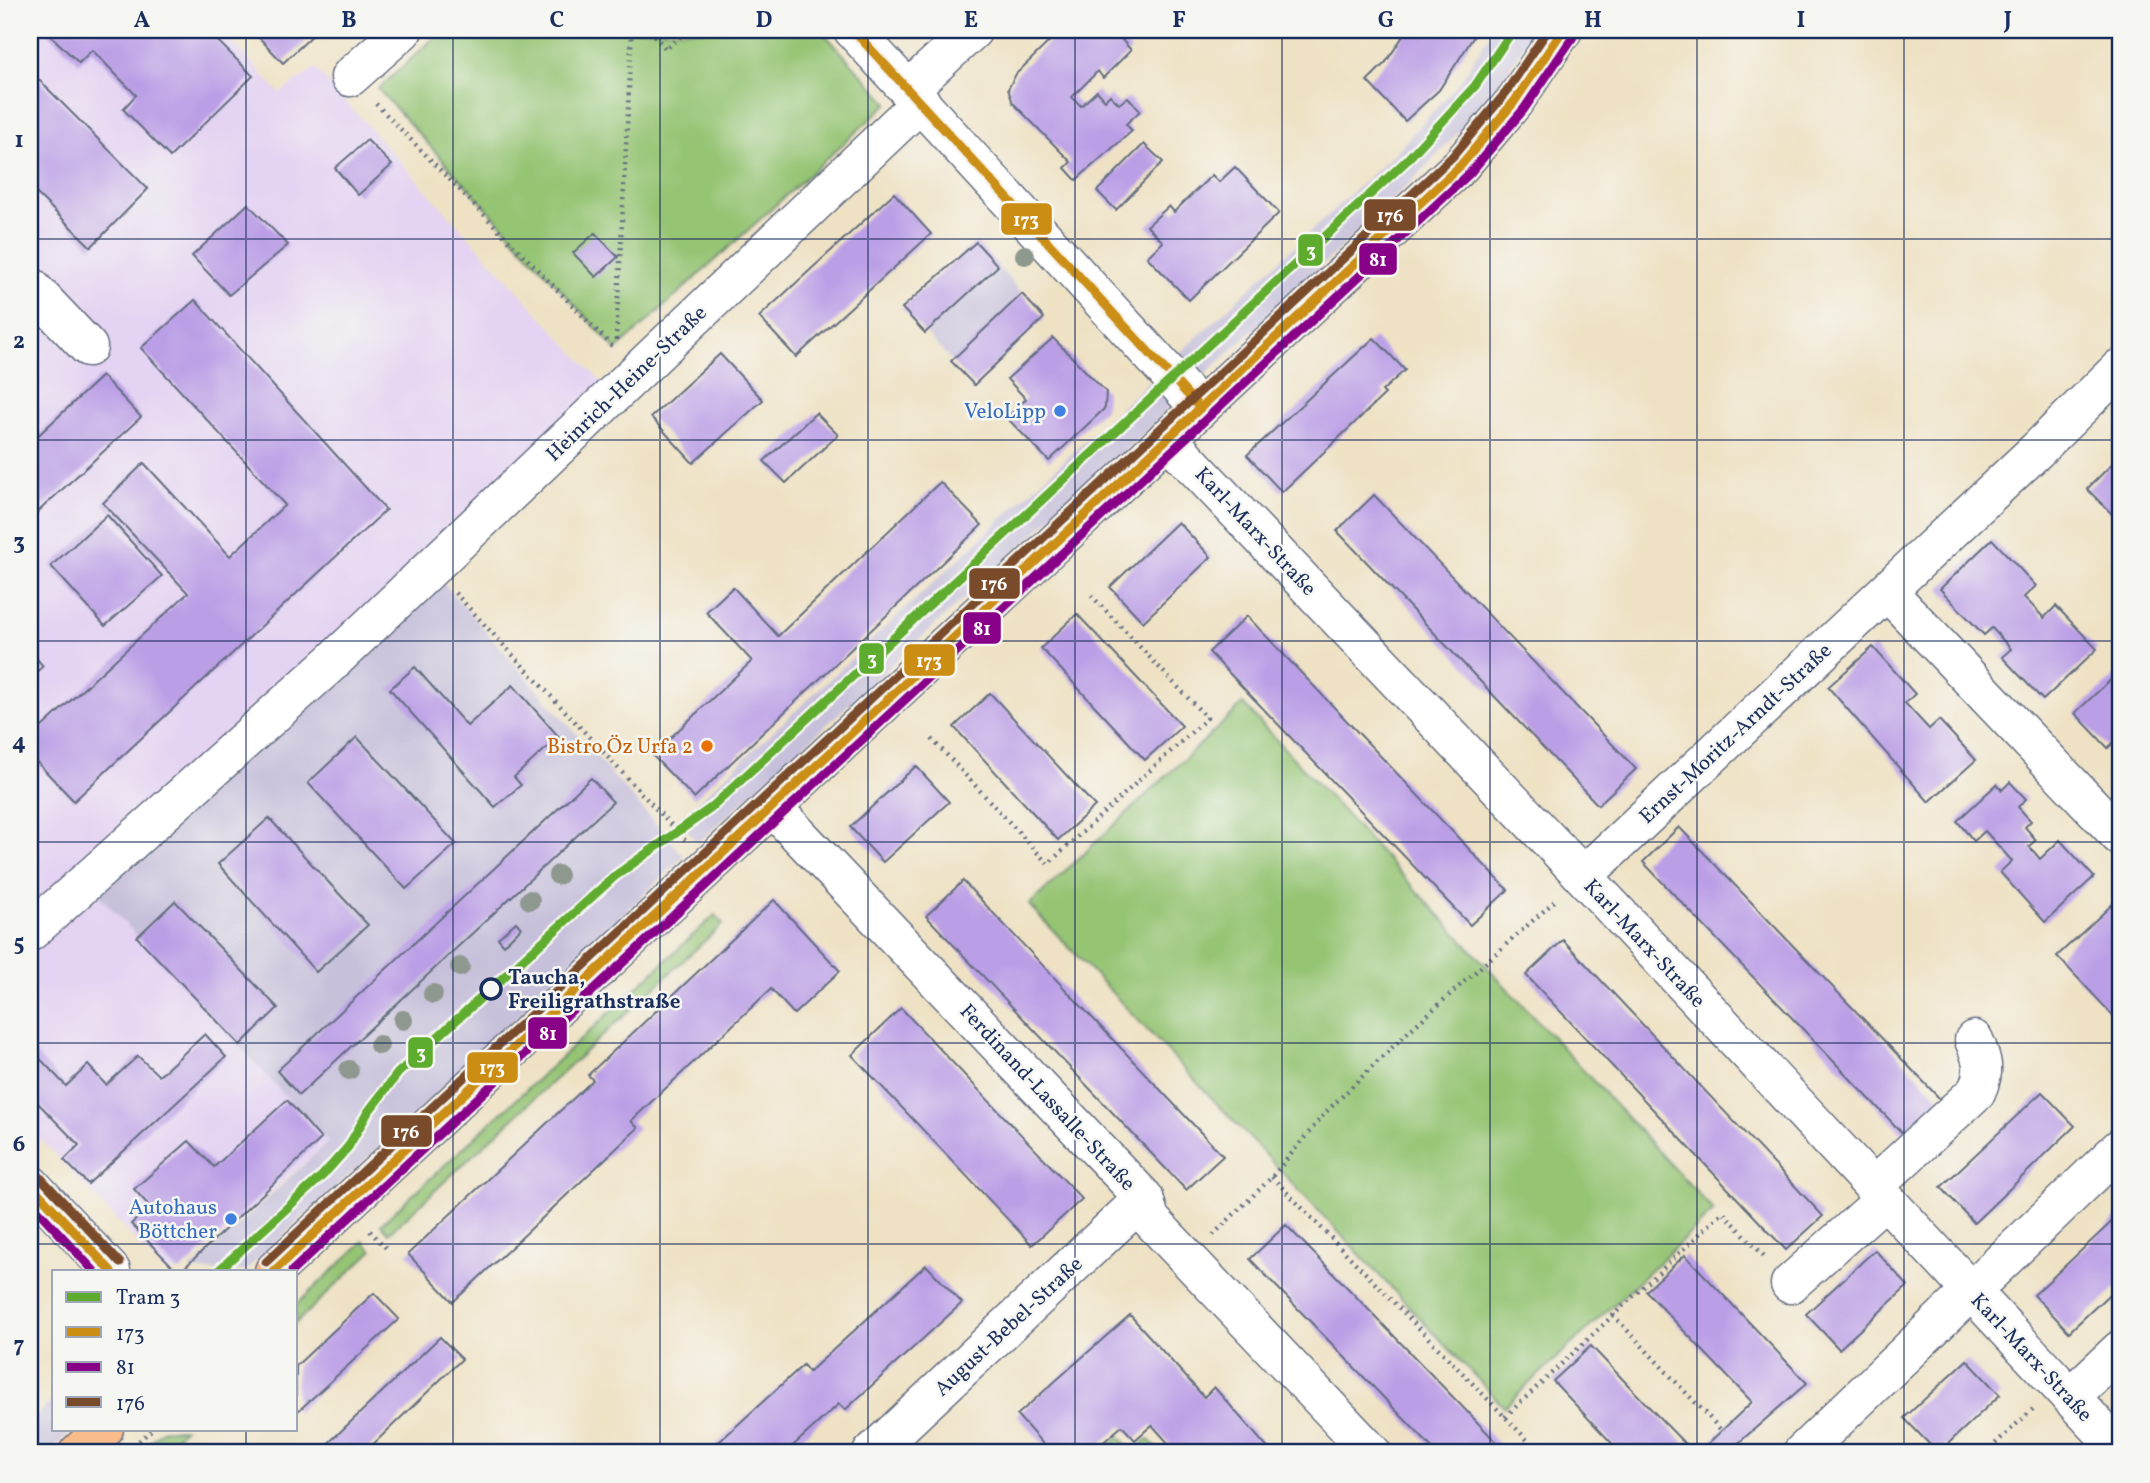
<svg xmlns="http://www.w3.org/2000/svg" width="2150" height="1483" font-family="Vollkorn,serif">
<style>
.built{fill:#e4d3f2}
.industrial{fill:#c6c0da}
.green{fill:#95c473;stroke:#587a68;stroke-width:2}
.building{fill:#bb9fe6}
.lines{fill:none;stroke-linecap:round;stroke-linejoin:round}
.minor-casing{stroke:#656e82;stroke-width:41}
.major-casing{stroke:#656e82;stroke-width:41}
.path{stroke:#656e82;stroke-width:4.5;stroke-dasharray:2 5;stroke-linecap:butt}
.minor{stroke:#fff;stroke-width:38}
.major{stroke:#fabc8b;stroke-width:38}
.bus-1-casing{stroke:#f6f6f2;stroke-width:14}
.bus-2-casing{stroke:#f6f6f2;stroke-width:14}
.bus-3-casing{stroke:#f6f6f2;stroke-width:14}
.bus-1{stroke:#cb8e13;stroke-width:9}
.bus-2{stroke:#808;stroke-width:9}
.bus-3{stroke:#7a4b2a;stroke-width:9}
.tram-1-casing{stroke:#f6f6f2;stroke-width:14}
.tram-1{stroke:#5eac2e;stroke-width:9}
.tree{fill:#8f988f}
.grid{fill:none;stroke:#1b2f5e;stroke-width:2;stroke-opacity:0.55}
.shop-dot{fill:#3f7fe0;stroke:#f6f6f2;stroke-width:2.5}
.food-dot{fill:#e8710a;stroke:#f6f6f2;stroke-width:2.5}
.stop-dot{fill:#f6f6f2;stroke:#1b2f5e;stroke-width:3.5}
.labels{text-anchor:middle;stroke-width:5;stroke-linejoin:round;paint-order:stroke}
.street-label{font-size:21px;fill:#1b2f5e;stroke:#f6f6f2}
.shop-label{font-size:21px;fill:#366cbe;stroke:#f6f6f2;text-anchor:end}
.food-label{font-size:21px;fill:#c56008;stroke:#f6f6f2;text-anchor:end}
.stop-label{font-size:21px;font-weight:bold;fill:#1b2f5e;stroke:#f6f6f2;text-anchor:start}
.line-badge{stroke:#f6f6f2;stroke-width:2.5}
.badge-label{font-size:19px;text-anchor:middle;font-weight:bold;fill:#fff}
.neatline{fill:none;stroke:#1b2f5e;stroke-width:2.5}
.grid-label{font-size:23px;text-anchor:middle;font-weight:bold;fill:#1b2f5e}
</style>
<rect width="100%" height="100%" fill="#f6f6f2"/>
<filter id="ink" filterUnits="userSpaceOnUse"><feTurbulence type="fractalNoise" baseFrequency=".0143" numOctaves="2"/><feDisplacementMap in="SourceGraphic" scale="14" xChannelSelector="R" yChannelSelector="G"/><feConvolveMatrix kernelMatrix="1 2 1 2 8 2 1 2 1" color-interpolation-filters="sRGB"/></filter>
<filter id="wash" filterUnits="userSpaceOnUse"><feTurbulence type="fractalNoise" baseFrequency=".00686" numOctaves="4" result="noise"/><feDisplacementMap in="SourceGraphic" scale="28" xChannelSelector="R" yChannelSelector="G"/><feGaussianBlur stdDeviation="1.57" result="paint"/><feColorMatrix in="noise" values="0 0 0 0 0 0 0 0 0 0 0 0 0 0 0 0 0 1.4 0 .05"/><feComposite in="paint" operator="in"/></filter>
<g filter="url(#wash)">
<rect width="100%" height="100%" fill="#efe2c4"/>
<polygon class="built" points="30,30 221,30 280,93 315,68 611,393 431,569 294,1103 328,1142 182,1271 164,1271 30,1128"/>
<g class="industrial">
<polygon points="1492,30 1533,30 1491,98 1422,171 1132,444 698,843 678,820 1399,149 1460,82"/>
<polygon points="976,242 1044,318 974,385 902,308"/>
<polygon points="431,569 684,856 454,1078 245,1271 189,1271 328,1142 84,879"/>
<polygon points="54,1399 54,1429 74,1429 48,1453 30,1453 30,1422"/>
</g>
<g class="green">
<polygon points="443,30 821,30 888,103 616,350 378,89"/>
<polygon points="1243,704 1714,1211 1504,1407 1029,905"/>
<polygon points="715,915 723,924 389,1233 381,1224"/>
<polygon points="364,1241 372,1251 296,1323 296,1305"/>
<polygon points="164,1429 184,1429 158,1453 138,1453"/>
<polygon points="1120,1437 1133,1451 1148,1439 1161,1453 1102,1453"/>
</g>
<g id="blocks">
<g class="building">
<polygon points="45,30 207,30 253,76 170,157 123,109 136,95 92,50 79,63"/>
<polygon points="252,30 312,30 315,33 283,63"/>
<polygon points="1061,30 1113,30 1131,50 1103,78 1098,71 1072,97 1081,106 1097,91 1105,100 1110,95 1119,104 1128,97 1140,111 1126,124 1132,131 1076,180 1065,168 1071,162 1013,103 1008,89 1016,74"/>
<polygon points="1407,30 1478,30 1439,90 1405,121 1367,81 1386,62"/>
<polygon points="30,71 148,189 91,247 30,187"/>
<polygon points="367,140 392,165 358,195 335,168"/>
<polygon points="1144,144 1163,162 1116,210 1097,191"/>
<polygon points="1235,167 1279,213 1189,300 1147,257 1163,242 1147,226 1169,206 1174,212 1212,175 1219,182"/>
<polygon points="894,193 931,234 796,357 759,317"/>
<polygon points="248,204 288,245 229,295 192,256"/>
<polygon points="595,233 618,257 596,277 573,253"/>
<polygon points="976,242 998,266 925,333 902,308"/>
<polygon points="1022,294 1044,318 974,385 951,361"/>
<polygon points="195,300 386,510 74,801 30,755 30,738 188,593 103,503 144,463 230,556 285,505 141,348"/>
<polygon points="1053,338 1106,392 1105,408 1049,461 1007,418 1026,399 1007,379"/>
<polygon points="1374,338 1405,370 1382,391 1385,394 1282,492 1247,455"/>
<polygon points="720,354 763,400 693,463 651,417"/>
<polygon points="102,376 141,417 30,519 30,443"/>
<polygon points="816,413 838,435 786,483 764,461"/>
<polygon points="2120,456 2120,522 2087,489"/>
<polygon points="940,482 982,525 694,798 652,755 752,661 706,612 733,587 778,636"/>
<polygon points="1374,495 1636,769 1598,805 1337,531"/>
<polygon points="107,515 162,576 105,626 51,566"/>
<polygon points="1178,522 1211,557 1143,622 1110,587"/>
<polygon points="1992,539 2036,586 2024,597 2044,618 2056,606 2097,649 2043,700 2002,657 2011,649 1992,628 1984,635 1940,589"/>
<polygon points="1077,614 1182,726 1145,760 1041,648"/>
<polygon points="1247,616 1508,890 1470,925 1209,652"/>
<polygon points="1873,647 1915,694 1905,703 1929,729 1939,720 1976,760 1929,802 1828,687"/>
<polygon points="30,651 43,666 30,678"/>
<polygon points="415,667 467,726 513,685 559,737 514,777 521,785 495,807 390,689"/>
<polygon points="2120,671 2120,736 2108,748 2075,713"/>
<polygon points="990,693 1095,806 1058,840 954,727"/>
<polygon points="357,737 456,844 406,889 308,783"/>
<polygon points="916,766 949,802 883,862 850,827"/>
<polygon points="591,778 613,802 299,1095 277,1071"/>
<polygon points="2010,782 2026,799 2018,807 2031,821 2025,827 2036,840 2029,846 2040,859 2060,840 2094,877 2045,922 2000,872 2012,861 1985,831 1974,841 1957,821 1997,784 2002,790"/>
<polygon points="269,818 368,925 316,972 218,864"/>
<polygon points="1679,827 1942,1101 1905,1136 1643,862"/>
<polygon points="963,881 1223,1156 1186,1190 926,916"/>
<polygon points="774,900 840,971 794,1014 771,989 631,1121 638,1128 453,1302 408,1254 593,1080 588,1075"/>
<polygon points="175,901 278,1008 240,1045 137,937"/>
<polygon points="2116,901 2120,906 2120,1023 2057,956"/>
<polygon points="516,922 521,928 504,945 498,938"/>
<polygon points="1563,940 1823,1216 1786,1250 1526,975"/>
<polygon points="901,1008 1082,1199 1032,1245 852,1055"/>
<polygon points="205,1034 226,1057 88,1184 64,1160 79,1145 30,1095 30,1048 66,1086 88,1065 106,1085 138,1056 159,1076"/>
<polygon points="2042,1092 2075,1126 1974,1223 1941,1187"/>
<polygon points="287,1100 321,1139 181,1271 177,1271 131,1224 150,1207 134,1189 189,1141 214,1167"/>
<polygon points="2120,1214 2120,1284 2069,1332 2034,1295"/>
<polygon points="1286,1225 1339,1279 1507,1453 1437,1453 1303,1314 1250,1259"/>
<polygon points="1875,1250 1908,1286 1839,1349 1806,1314"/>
<polygon points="1685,1255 1807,1383 1727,1453 1698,1453 1752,1402 1646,1291"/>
<polygon points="926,1265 962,1303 845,1410 839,1404 785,1453 707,1453 803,1365 809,1372"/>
<polygon points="374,1293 399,1319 296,1413 296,1366"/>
<polygon points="1130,1315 1204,1397 1214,1387 1272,1453 1177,1453 1152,1425 1135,1440 1122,1426 1091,1453 1051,1453 1017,1415"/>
<polygon points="440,1337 462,1359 364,1453 318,1453"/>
<polygon points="1591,1346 1651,1409 1694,1453 1621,1453 1553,1381"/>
<polygon points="1967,1360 2000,1395 1938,1453 1904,1418"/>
</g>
</g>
</g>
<g filter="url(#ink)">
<use href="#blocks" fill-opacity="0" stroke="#656e82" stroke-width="2"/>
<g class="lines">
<g class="minor-casing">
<g id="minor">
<polyline points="853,30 1200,408"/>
<polyline points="350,77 403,30"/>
<polyline points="909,89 973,30"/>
<polyline points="30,286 88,347"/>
<polyline points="1167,438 1583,876 2120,1450"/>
<polyline points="1887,591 2120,836"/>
<polyline points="773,808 1144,1198 1150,1219 1372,1453"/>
<polyline points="1583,876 2037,450 2120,368"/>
<polyline points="30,932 331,663 921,102"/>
<polyline points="30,1184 111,1271"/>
<path d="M1873,1187L1976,1092C1986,1071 1983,1061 1974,1040"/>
<polyline points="1790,1284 1884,1200"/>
<polyline points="2070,1397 2120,1350"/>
<polyline points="872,1453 1144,1198"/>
<polyline points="1802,1453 2120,1148"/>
</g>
</g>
<g class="major-casing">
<g id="major">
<polyline points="274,1271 1461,165 1514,102 1563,30"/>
<polyline points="78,1453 104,1429"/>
</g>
</g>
<g class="path">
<polyline points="650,30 666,49 688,30"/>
<polyline points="376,104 612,346"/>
<polyline points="616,340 632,30"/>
<polyline points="455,593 685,840"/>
<polyline points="932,739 1048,864 1207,718 1089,593"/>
<polyline points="1272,1177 1540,1453"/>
<polyline points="370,1231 386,1248"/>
<polyline points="1213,1235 1272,1177 1325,1113 1408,1032 1557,899"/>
<polyline points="1613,1315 1722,1431"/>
<polyline points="1505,1417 1723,1212 1766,1258"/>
<polyline points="139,1441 152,1429"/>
<polyline points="1736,1445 1744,1453"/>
<polyline points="1985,1453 2033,1409"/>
</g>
<use href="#minor" class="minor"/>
<use href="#major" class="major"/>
<g class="bus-1-casing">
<g id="bus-1">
<polyline points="853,30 1200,408"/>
<polyline points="30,1184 111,1271"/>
<polyline points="274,1271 1461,165 1514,102 1563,30"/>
</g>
</g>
<g class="bus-2-casing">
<g id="bus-2">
<polyline points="30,1202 94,1271"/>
<polyline points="292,1271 1469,174 1524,109 1573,37"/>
</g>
</g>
<g class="bus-3-casing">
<g id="bus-3">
<polyline points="39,1176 120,1263"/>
<polyline points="266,1262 1452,157 1504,95 1548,30"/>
</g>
</g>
<use href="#bus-1" class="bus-1"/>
<use href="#bus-2" class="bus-2"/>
<use href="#bus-3" class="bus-3"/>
<g class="tram-1-casing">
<polyline id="tram-1" points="218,1271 322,1176 348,1147 368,1112 398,1073 615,876 711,808 1405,162 1475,86 1513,30"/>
</g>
<use href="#tram-1" class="tram-1"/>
</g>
<g class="tree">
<circle cx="1025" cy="255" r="10"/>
<circle cx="558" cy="875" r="10"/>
<circle cx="530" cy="900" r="10"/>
<circle cx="460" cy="967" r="10"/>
<circle cx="433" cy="994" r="10"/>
<circle cx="403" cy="1020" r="10"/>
<circle cx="379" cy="1045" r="10"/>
<circle cx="349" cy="1070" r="10"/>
</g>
</g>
<path class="grid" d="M246,30V1271M453,30V1453M660,30V1453M868,30V1453M1075,30V1453M1282,30V1453M1490,30V1453M1697,30V1453M1904,30V1453M30,239H2120M30,440H2120M30,641H2120M30,842H2120M30,1043H2120M30,1244H2120M246,1429V1453"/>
<g class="shop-dot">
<circle cx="1060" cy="411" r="7"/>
<circle cx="231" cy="1219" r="7"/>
</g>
<circle class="food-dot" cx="707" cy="746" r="7"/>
<circle class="stop-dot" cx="491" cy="989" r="10"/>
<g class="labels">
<g class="street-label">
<text transform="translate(626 383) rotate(-44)" y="7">Heinrich-Heine-Straße</text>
<text transform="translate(1256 531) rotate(47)" y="7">Karl-Marx-Straße</text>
<text transform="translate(1735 733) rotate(-43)" y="7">Ernst-Moritz-Arndt-Straße</text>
<text transform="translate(1645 943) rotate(47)" y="7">Karl-Marx-Straße</text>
<text transform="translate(1048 1097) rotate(47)" y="7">Ferdinand-Lassalle-Straße</text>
<text transform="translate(1008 1326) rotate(-43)" y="7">August-Bebel-Straße</text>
<text transform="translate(2032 1357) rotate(47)" y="7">Karl-Marx-Straße</text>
</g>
<g class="shop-label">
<text x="1046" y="418">VeloLipp</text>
<text x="217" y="1214">Autohaus<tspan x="217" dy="24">Böttcher</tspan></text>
</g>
<g class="food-label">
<text x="693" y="753">Bistro Öz Urfa 2</text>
</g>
<g class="stop-label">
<text x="508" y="984">Taucha,<tspan x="508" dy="24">Freiligrathstraße</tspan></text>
</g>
</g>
<g class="line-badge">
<rect x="1363" y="198" width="54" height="34" rx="7" fill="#7a4b2a"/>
<rect x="1000" y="202" width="53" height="34" rx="7" fill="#cb8e13"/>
<rect x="1297" y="233" width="27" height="34" rx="7" fill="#5eac2e"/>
<rect x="1358" y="242" width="40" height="34" rx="7" fill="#808"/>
<rect x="968" y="567" width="53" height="33" rx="7" fill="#7a4b2a"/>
<rect x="962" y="611" width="40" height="34" rx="7" fill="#808"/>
<rect x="858" y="642" width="27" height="33" rx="7" fill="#5eac2e"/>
<rect x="903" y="643" width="53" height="34" rx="7" fill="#cb8e13"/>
<rect x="527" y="1016" width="41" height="34" rx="7" fill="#808"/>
<rect x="407" y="1036" width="27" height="33" rx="7" fill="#5eac2e"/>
<rect x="466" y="1051" width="53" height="33" rx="7" fill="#cb8e13"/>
<rect x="380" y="1114" width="53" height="34" rx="7" fill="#7a4b2a"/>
</g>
<g class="badge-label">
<text x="1390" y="222">176</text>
<text x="1026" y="226">173</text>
<text x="1311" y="257">3</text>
<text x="1378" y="266">81</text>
<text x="994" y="590">176</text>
<text x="982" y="635">81</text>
<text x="872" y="665">3</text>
<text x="929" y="667">173</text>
<text x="548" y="1040">81</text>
<text x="421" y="1059">3</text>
<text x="492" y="1074">173</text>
<text x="406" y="1138">176</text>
</g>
<rect width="2150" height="1483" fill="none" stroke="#f6f6f2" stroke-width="77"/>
<rect x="52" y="1270" width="245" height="161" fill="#f6f6f2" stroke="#9ea6b7" stroke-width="2"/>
<rect x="66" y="1292" width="35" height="10" fill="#5eac2e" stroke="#9ea6b7" stroke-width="2"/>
<text x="116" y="1304" font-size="21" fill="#1b2f5e">Tram 3</text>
<rect x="66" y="1327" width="35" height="10" fill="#cb8e13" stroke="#9ea6b7" stroke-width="2"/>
<text x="116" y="1340" font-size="21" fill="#1b2f5e">173</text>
<rect x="66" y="1362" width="35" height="10" fill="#880088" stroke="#9ea6b7" stroke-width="2"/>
<text x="116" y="1374" font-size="21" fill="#1b2f5e">81</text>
<rect x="66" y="1397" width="35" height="10" fill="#7a4b2a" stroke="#9ea6b7" stroke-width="2"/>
<text x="116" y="1410" font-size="21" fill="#1b2f5e">176</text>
<rect x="38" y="38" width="2074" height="1406" class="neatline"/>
<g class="grid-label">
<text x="142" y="27">A</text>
<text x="349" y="27">B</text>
<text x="557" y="27">C</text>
<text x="764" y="27">D</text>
<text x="971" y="27">E</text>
<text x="1179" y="27">F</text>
<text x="1386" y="27">G</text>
<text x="1593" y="27">H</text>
<text x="1801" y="27">I</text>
<text x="2008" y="27">J</text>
<text x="19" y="147">1</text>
<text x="19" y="348">2</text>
<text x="19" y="549">3</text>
<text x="19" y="749">4</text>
<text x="19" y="950">5</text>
<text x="19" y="1151">6</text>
<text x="19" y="1352">7</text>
</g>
</svg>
